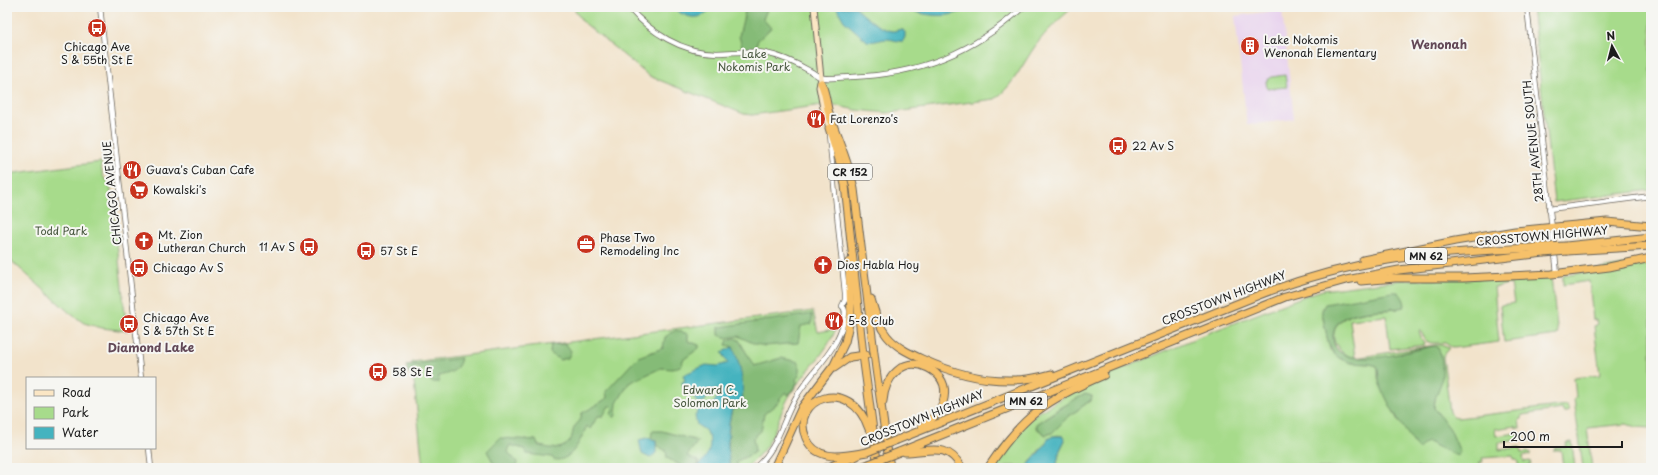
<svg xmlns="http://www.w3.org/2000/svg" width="1658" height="475" font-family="'Playpen Sans',sans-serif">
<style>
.built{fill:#e8d2ee}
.green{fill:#a7db8b;stroke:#627c54;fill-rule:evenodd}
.forest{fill:#85bb77;stroke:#506c4a}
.water{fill:#44b3bf;stroke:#30686e}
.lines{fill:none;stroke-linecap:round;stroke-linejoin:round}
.tertiary-casing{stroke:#676259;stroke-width:6}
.secondary-casing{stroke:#676259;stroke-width:7}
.motorway-casing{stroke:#676259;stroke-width:9}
.tertiary{stroke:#fff;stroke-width:4.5}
.secondary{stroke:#fbe6c4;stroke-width:5}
.motorway{stroke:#f6c16b;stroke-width:7}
.motorway-bridge-casing{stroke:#676259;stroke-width:9;stroke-linecap:butt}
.motorway-bridge{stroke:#f6c16b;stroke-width:7}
.labels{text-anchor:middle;stroke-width:4;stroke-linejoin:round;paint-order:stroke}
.shield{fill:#f6f6f2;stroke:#5d5d5c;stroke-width:1}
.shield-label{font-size:10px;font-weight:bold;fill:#1c1c1c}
.poi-label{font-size:11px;fill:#1c1c1c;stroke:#f6f6f2;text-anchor:start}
.park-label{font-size:11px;fill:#46553d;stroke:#f6f6f2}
.street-label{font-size:11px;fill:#1c1c1c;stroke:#f6f6f2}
.neighbourhood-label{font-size:12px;font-weight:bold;fill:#624857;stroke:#f6f6f2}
</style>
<rect width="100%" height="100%" fill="#f6f6f2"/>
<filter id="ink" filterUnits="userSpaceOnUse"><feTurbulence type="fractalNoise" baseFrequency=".025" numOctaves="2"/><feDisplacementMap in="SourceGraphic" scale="8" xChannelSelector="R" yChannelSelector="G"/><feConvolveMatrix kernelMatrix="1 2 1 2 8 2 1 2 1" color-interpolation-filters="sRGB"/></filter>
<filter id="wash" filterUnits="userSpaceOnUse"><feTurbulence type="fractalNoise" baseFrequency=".012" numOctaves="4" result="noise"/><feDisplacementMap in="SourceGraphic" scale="16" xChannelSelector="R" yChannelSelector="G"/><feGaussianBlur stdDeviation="0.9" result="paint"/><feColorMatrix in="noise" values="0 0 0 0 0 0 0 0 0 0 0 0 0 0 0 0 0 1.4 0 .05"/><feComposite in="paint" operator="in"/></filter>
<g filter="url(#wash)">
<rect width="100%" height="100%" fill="#f2e3cb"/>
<polygon class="built" points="1282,10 1294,119 1247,125 1235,16"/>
<g class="green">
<path d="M573,7H1073C1060,19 1046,31 1036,45C1023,63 1014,85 995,99L887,113L856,110L829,104L752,115L744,114L649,76L582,21Z"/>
<polygon points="1532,7 1651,7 1651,190 1554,202"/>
<polygon points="1285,75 1287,87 1267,89 1266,81 1272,77"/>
<path d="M101,162C102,171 101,179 110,182L127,331L102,328L84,323L71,314L7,257V174Z"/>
<polygon points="1651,260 1651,428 1636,427 1626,424 1587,428 1592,468 1583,468 1574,399 1576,398 1574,378 1600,375 1594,326 1597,325 1596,320 1593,320 1589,281 1563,285 1563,276"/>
<path d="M1551,277L1558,334L1557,335L1504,342L1500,306L1501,305L1514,303L1511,284L1494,287L1499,342L1453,348L1445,343H1431L1426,341L1420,330L1419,331L1422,340L1425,343L1424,345L1390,349L1386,316L1350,320L1355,358L1435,345H1441L1449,348L1444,354L1443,357L1450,412L1453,417L1458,418L1567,405L1569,411L1567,412H1563L1562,409L1522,415V419L1519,420L1520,428H1516V426L1495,429L1496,436L1517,433L1518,440L1499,443V450L1520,447L1521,453L1530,452V455L1523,456L1524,462L1530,461L1531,465L1525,466V468H1519L1517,459H1514L1513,456L1482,458L1483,462H1479L1480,468H1056L1060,450L1065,440L1063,436C1060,435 1056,435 1053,436C1049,437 1030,462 1026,468H1022L1024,466H1004L1002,468H990L1003,447L1034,415L1084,385L1208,333L1307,295L1323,290L1402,280ZM1323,307L1398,309C1380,311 1342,309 1335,329C1333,336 1333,340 1337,346C1350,369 1393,355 1414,350C1418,349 1425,347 1429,347C1433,348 1437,350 1440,352L1441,381L1436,393L1434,408L1445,423L1398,421L1378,379V369L1377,366L1372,364L1352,363L1330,350L1322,314ZM1092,396L1091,400L1068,417L1052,433L1046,435L1036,428V424L1061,407Z"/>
<path d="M813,311L818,332L836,329C826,354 806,370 792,392C781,408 777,429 767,445C761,454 753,461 746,468H423L412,362Z"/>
<polygon points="1572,442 1575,468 1559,468 1563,467 1561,450 1553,450 1555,448 1567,447 1566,443"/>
</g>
<g class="forest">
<polygon points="746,7 768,7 763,19 771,28 758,40 755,49 743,50 739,36"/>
<path d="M1392,292H1398C1402,296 1404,299 1405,305L1404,307C1385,312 1364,308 1346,317C1338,320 1334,328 1333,336C1332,375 1409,351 1429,347L1434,346L1438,348C1443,356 1443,374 1441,383C1438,392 1434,398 1434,408L1450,429L1460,452L1457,456L1428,442L1425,443L1419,449L1417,448C1404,428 1390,409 1381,387C1377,379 1380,372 1377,366C1369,363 1361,364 1352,363C1324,357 1329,337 1322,314V310L1325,304Z"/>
<polygon points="812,314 812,324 801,326 798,343 765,346 755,344 738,336 727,338 719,335 719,327"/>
<path d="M676,330L688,334V341L699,345V348L683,360L682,365L673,369L661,368L629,383L617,403L616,415L614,418L611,415L613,408L611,406H609L603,416H598L590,429L587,426C580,440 573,461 554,460L552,457L527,454L524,449L510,445L507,451L517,462L516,468H493L494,464L487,451L500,438L536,440L538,445C549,449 562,451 570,441C573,437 572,430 575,426C580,420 580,422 582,413L595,406L607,398L606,391L611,386L638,357L663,348L665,337Z"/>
<polygon points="735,338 739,340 754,366 781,358 799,362 799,376 796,379 797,383 789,395 785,393 780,398 780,401 764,414 761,431 753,438 755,450 752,454 737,461 737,468 730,468 728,455 729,423 732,409 733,347 726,345 728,340"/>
<polygon points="566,344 571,351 568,358 560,360 550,353 551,345"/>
<path d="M461,358C458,371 451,373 439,376V382H431L429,368L426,370L419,369L418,366H416L412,369L411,373H408L406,365Z"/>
<path d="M1085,394L1092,396L1091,400L1068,417L1052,433L1046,435L1037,428L1036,424C1052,413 1068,403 1085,394Z"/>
<polygon points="652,431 662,431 698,441 687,456 698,461 699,464 694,468 685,468 667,458 666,451 656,445 656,440 651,439"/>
</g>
<g class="water">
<path d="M673,7H711C703,23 683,18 673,7Z"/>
<path d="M836,7H856C862,15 883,31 893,31C897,31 899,29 902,29L905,32V37L903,41C897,42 893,39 887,39C880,39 874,43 867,41L844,21Z"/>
<path d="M897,7H970C947,22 921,14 897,7Z"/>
<path d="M733,347C742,369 744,383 742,406L732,409C727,428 727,448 730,468H697C707,454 712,453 709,435L707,434L705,430L697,425L695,416L699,409L712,406C714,401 718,398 719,392L717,389L708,390L705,394L707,397L705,401C695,406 695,399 693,391L684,392L682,382L685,381L683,375L706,365L718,366L728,363L722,352Z"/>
<polygon points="1053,436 1063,436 1065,440 1060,450 1056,468 1026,468 1043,447 1048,439"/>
<polygon points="647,438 656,440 656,453 650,458 642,454 639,440"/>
</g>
</g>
<g filter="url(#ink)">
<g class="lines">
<g class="tertiary-casing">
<g id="tertiary">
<polyline points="100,7 141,378"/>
<path d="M628,7C650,32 682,53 717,53C733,53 750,50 765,53C781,56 796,63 810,71C814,73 817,76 820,77C826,80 843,77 851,77C916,75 975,52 1023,7"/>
<polyline points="1527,7 1557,273"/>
<polyline points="1549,209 1651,196"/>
<polyline points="149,448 151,468"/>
<path d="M755,468C779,447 781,423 796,397C812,370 837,352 844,320C845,314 846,309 842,306L845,300V293L829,135"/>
</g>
</g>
<g class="secondary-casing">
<polyline id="secondary" points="814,7 821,78 819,87 823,108 829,128"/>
</g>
<g class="motorway-casing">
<g id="motorway">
<path d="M821,83C826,92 826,103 829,113C837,138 849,162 854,189L876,369L890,468"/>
<polyline points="829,128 840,163 845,185 863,355 878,468"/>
<polyline points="1566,246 1651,237"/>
<polyline points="1567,251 1651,246"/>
<polyline points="1363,260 1455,241 1515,231 1607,222 1651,226"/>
<polyline points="1361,281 1395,278 1463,278 1552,274 1609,267 1651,258"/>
<path d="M871,299C875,312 878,325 887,336C896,347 909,353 922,359C963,378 1007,387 1051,374"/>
<polyline points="834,368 850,357 866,355"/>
<path d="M883,401C885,378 903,355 928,368C956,382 945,414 922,426"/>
<path d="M897,440L1259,295C1301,279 1343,267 1388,260C1439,252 1492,251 1543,247"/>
<path d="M867,452C854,454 839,458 827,455C817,453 810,447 806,438C789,399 850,374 869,429"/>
<polyline points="899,452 1285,297 1346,280 1399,270 1544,253"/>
<path d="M905,452C929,452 947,441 962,468"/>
<polyline points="774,468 802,407 834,365 845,342 851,315 849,262"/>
<polyline points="826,468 857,456"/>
<polyline points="859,468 869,464"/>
<path d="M988,468C1022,416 1047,399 1104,375"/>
</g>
</g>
<use href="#tertiary" class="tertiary"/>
<use href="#secondary" class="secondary"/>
<use href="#motorway" class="motorway"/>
<g class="motorway-bridge-casing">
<g id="motorway-bridge">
<polyline points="1543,247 1566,246"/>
<polyline points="1544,253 1567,251"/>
<polyline points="867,452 897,440"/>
<polyline points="869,464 899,452"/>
</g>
</g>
<use href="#motorway-bridge" class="motorway-bridge"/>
</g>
</g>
<defs>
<g id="bus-disc" transform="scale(1)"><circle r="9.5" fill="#c8321e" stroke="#f6f6f2"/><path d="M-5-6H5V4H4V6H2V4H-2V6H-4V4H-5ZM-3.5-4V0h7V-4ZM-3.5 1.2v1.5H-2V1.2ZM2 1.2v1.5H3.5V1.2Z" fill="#fff"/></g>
<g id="building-disc" transform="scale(1)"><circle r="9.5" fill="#c8321e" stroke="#f6f6f2"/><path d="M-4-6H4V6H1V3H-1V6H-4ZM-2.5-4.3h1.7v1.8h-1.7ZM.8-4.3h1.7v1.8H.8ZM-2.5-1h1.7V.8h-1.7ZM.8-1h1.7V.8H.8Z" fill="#fff"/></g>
<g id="restaurant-disc" transform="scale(1)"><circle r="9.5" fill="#c8321e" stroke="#f6f6f2"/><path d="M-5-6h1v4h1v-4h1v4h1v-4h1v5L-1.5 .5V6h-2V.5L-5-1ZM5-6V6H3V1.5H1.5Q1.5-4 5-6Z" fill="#fff"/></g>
<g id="supermarket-disc" transform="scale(1)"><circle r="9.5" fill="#c8321e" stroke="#f6f6f2"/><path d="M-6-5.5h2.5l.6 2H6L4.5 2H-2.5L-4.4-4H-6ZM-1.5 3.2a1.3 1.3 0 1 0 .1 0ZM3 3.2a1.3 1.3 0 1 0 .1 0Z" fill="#fff"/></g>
<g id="church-disc" transform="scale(1)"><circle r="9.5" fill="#c8321e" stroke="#f6f6f2"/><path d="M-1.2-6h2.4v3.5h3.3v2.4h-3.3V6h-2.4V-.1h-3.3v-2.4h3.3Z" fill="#fff"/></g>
<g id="office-disc" transform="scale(1)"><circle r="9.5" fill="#c8321e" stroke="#f6f6f2"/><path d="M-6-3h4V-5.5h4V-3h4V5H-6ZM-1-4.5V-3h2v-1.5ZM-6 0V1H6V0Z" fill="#fff"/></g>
</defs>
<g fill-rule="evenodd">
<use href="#bus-disc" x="97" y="28"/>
<use href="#building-disc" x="1250" y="46"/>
<use href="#restaurant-disc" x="816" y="119"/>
<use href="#bus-disc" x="1118" y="146"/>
<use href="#restaurant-disc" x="132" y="170"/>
<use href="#supermarket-disc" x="139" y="190"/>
<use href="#church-disc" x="144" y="241"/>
<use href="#office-disc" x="586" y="244"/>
<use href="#bus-disc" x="309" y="247"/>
<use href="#bus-disc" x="366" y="251"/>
<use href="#church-disc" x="823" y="265"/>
<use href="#bus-disc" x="139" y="268"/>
<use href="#restaurant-disc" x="834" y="321"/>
<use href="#bus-disc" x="129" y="324"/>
<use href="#bus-disc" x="378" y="372"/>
</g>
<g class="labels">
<g class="shield">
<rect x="828" y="164" width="44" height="16" rx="3"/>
<rect x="1405" y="248" width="42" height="16" rx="3"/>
<rect x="1005" y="393" width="42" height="16" rx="3"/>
</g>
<g class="shield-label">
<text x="850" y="176">CR 152</text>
<text x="1426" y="260">MN 62</text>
<text x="1026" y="405">MN 62</text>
</g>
<g class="poi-label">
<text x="1264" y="44">Lake Nokomis<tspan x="1264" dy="13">Wenonah Elementary</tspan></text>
<text x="97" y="51" text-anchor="middle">Chicago Ave<tspan x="97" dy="13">S &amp; 55th St E</tspan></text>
<text x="830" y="123">Fat Lorenzo's</text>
<text x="1132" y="150">22 Av S</text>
<text x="146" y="174">Guava's Cuban Cafe</text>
<text x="153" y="194">Kowalski's</text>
<text x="158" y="239">Mt. Zion<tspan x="158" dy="13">Lutheran Church</tspan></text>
<text x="600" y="242">Phase Two<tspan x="600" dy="13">Remodeling Inc</tspan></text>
<text x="295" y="251" text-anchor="end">11 Av S</text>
<text x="380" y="255">57 St E</text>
<text x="837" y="269">Dios Habla Hoy</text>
<text x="153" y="272">Chicago Av S</text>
<text x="143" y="322">Chicago Ave<tspan x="143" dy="13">S &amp; 57th St E</tspan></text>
<text x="848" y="325">5-8 Club</text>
<text x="392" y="376">58 St E</text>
</g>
<g class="park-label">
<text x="754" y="58">Lake<tspan x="754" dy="13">Nokomis Park</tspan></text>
<text x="61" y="235">Todd Park</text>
<text x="710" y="394">Edward C.<tspan x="710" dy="13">Solomon Park</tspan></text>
</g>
<g class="street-label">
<text transform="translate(1533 141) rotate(-96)" y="4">28TH AVENUE SOUTH</text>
<text transform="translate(112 193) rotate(-96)" y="4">CHICAGO AVENUE</text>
<text transform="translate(1542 236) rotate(-5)" y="4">CROSSTOWN HIGHWAY</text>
<text transform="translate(1224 298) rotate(-21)" y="4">CROSSTOWN HIGHWAY</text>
<text transform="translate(922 418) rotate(-22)" y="4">CROSSTOWN HIGHWAY</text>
</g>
<g class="neighbourhood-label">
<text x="1439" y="49">Wenonah</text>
<text x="151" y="352">Diamond Lake</text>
</g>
</g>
<rect width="1658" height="475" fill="none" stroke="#f6f6f2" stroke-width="24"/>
<rect x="26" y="377" width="130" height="72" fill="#f6f6f2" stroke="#9f9f9c"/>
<rect x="34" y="390" width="20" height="6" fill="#fbe6c4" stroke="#9f9f9c"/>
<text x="62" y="397" font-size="12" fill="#1c1c1c">Road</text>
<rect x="34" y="407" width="20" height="12" fill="#a7db8b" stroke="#9f9f9c"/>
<text x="62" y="417" font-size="12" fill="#1c1c1c">Park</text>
<rect x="34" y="427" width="20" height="12" fill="#44b3bf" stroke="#9f9f9c"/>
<text x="62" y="437" font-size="12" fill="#1c1c1c">Water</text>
<g transform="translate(1612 46) rotate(353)" stroke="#f6f6f2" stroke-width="3" paint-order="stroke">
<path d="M0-3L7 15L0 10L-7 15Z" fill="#1c1c1c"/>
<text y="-6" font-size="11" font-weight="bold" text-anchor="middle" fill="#1c1c1c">N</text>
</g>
<path d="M1504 441v6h118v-6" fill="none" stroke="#1c1c1c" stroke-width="2"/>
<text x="1510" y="441" font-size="12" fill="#1c1c1c" stroke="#f6f6f2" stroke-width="3" paint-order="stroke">200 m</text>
</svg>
